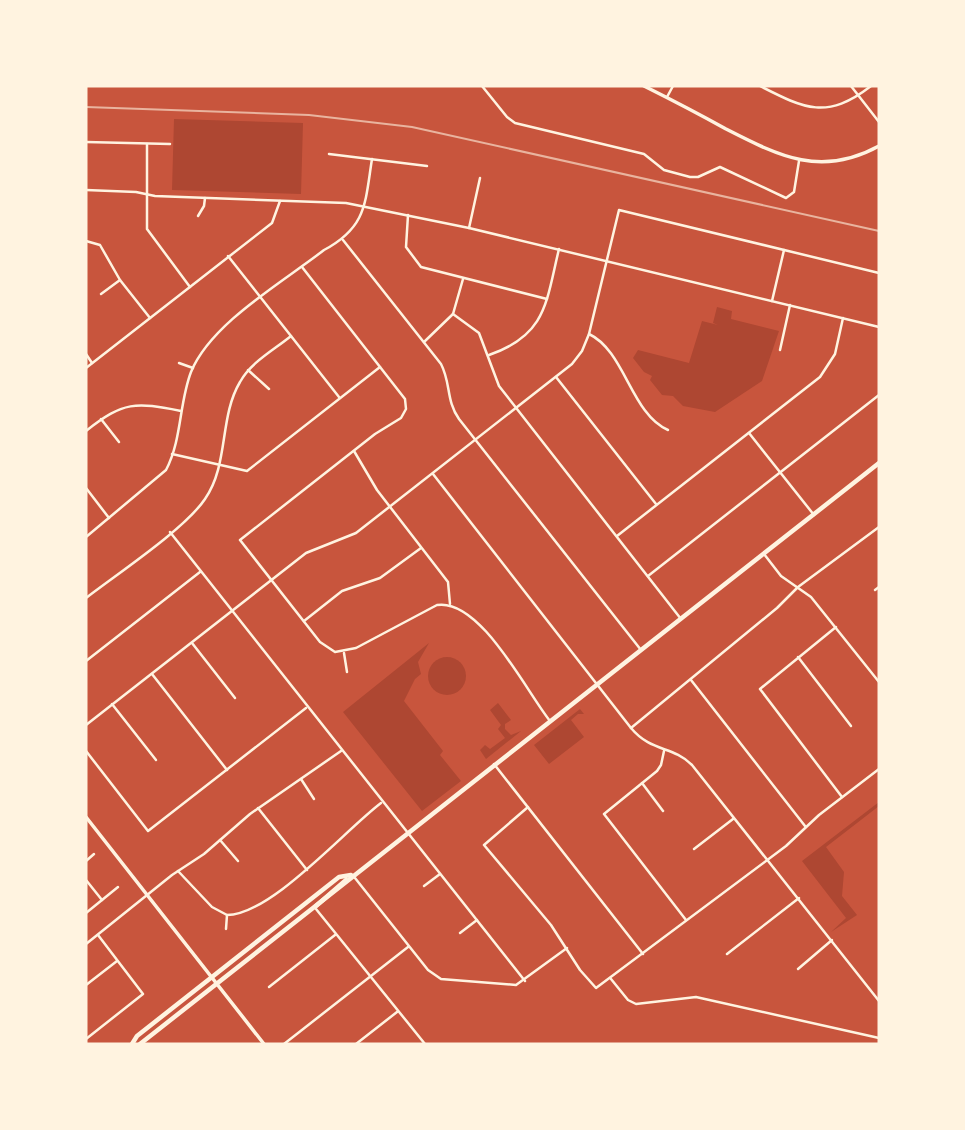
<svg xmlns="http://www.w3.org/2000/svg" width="965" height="1130" font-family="Arial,sans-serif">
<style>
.green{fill:#ae4732}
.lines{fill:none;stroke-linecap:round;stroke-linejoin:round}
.minor{stroke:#fff3e0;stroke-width:2.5}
.tertiary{stroke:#fff3e0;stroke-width:3.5}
.secondary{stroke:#fff3e0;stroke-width:3.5}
.primary{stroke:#fff3e0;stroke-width:4.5}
.rail{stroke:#e9b49f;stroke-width:2}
</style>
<rect width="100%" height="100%" fill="#c8553d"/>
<g class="green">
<polygon points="174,119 303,123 301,194 172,190"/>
<polygon points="717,307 732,311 731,319 779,331 762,381 715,412 683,406 673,396 662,395 650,380 652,376 644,372 633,358 638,350 689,363 702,321 718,325 713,323"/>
<polygon points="429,643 418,662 421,674 415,679 404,701 443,751 440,755 461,781 422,811 343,712"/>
<circle cx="447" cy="676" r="19"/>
<polygon points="498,703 511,720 505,724 505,729 511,735 521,731 486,759 480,750 485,745 490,749 505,738 498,729 501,725 490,710"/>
<polygon points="580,709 584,714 578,714 571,720 584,737 549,764 534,745"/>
<polygon points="879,802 879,806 826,847 844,872 842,896 857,915 831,932 846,918 802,861"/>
</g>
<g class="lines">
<g class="minor">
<polyline points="482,86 507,117 515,123 644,154 664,170 690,177 698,177 720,167 786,198 794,192 799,161"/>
<path d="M760,86C805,109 827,120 871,86"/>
<polyline points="851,86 879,122"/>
<polyline points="667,97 673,86"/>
<polyline points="86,142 170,144"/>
<polyline points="147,144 147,229 190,287"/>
<polyline points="329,154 427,166"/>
<polyline points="86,190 136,192 155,196 346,203 469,228 879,327"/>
<polyline points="408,215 406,247 421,267 547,299"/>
<polyline points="198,216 204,206 205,198"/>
<polyline points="469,228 480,178"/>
<path d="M343,240L441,364C451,383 446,401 459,419L641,650"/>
<polyline points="86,241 100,245 120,280 150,318"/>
<polyline points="228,256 339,397"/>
<path d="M302,267L405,399L406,409L401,418L375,434L240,540L320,642L335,652L356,648L437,605C480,598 526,691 550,721"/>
<polyline points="101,294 120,280"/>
<polyline points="772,301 784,250"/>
<polyline points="453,314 479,333 499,386 681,619"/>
<path d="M589,334C625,351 631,414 668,430"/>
<polyline points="424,342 453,314 463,279"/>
<polyline points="780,350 790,305"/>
<polyline points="86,354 92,363"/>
<path d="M489,355C547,335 546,302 559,249"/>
<polyline points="179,363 193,368"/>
<polyline points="86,368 272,223 280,201"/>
<polyline points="248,370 269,389"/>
<polyline points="556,377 656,504"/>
<polyline points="101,419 119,442"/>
<path d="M86,431C124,401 135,402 181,411"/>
<polyline points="749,433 814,515"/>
<polyline points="354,451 377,490 448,582 450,604"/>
<polyline points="172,454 247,471 380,367"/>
<path d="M433,474L631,728C652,753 672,745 692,765L879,1001"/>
<polyline points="86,488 109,518"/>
<polyline points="170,532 525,981"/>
<polyline points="617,536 820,377 835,354 843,318"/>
<path d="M86,537L166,470C182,440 179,403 191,372C211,323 283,282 324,250C367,227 365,203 372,159"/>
<polyline points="764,554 781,576 811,597 879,682"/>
<polyline points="648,576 879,395"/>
<polyline points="875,590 879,587"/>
<path d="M86,598C117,574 185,529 205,499C229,465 219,417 240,382C251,362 274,350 291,336"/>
<polyline points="304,621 342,591 380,578 421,548"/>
<polyline points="836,627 760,689 842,797"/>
<polyline points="192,643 235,698"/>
<polyline points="344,653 347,672"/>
<polyline points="798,657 851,726"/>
<polyline points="86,661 200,572"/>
<polyline points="152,674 227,770"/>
<polyline points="691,680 805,826"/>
<polyline points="112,704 156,760"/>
<polyline points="86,725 306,553 356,533 572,364 582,351 589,334 619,210 879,273"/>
<polyline points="631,728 777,608 798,587 879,527"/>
<polyline points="86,751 148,831 306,708"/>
<polyline points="664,751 661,765 657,771 604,814 686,920"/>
<polyline points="494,764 643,954"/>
<polyline points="301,779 314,799"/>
<polyline points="642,783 663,811"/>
<polyline points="528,807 484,845 551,925 580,970 596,988 786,846 819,815 879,769"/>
<polyline points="258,808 307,870"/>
<polyline points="220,840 238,861"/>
<polyline points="694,849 733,819"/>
<polyline points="86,861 94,854"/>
<polyline points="178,871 212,907 227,915"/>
<polyline points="355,878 428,970 441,979 516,985 567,948"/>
<polyline points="86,880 102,900"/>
<polyline points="424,886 440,874"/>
<polyline points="316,909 425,1044"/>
<polyline points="86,913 118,887"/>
<path d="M226,929L227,915C271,915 345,830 381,803"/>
<polyline points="460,933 477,920"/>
<polyline points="86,944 172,875 204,854 250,814 341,751"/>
<polyline points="727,954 799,898"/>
<polyline points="798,969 832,940"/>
<polyline points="611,979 628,1000 636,1004 696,997 879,1038"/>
<polyline points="86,985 117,961"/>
<polyline points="269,987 335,935"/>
<polyline points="86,1039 143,994 98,935"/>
<polyline points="284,1044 408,947"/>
<polyline points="356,1044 397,1012"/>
</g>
<path class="tertiary" d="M644,86C672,100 699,114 726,129C779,156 821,178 879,146"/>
<polyline class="secondary" points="86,817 264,1044"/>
<g class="primary">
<polyline points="316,906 346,880"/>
<polyline points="132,1044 137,1036 339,877 351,875"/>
<polyline points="140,1044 879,463"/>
</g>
<polyline class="rail" points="86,107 309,115 412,127 879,231"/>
</g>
<rect width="965" height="1130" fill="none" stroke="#fff3e0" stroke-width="175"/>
</svg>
